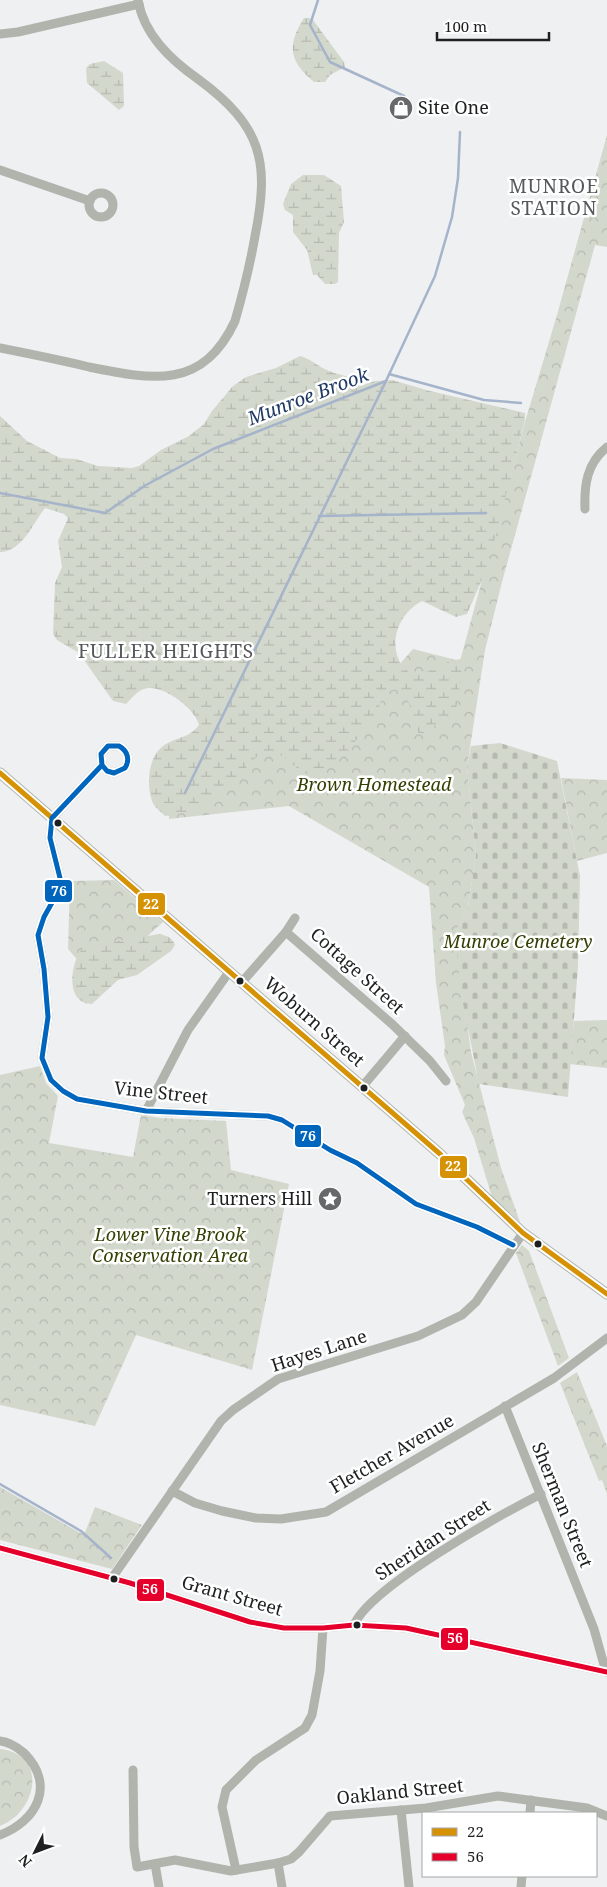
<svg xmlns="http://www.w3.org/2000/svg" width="607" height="1887" font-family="'Noto Serif',serif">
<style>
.forest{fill:url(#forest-crowns)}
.wetland{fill:url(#wetland-marsh)}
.cemetery{fill:url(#cemetery-stones)}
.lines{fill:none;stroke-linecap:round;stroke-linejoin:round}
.stream{stroke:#a5b4ca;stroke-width:2.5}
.minor{stroke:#b0b4ac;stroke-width:9}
.major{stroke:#b2b4ae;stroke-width:11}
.bus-1-casing{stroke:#fff;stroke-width:9}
.bus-2-casing{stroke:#fff;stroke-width:9}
.bus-3-casing{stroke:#fff;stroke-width:9}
.bus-1{stroke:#d69205;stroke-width:5}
.bus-2{stroke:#e4002b;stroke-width:5}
.bus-3{stroke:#0065bd;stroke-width:5}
.bus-dot{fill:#1e1f20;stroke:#fff;stroke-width:2}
.labels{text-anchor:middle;stroke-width:5;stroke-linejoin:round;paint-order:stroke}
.poi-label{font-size:18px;fill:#1e1f20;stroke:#fff;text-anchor:start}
.park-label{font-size:18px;font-style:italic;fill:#344004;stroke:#fff}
.street-label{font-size:18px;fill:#1e1f20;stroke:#fff}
.neighbourhood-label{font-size:19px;letter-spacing:1px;fill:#56585b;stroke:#fff}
.water-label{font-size:19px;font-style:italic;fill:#203a64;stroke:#fff}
.line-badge{stroke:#fff;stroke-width:2}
.badge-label{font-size:14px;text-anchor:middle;font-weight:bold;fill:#fff}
</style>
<defs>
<pattern id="forest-crowns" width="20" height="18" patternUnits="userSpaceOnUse" patternTransform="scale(1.25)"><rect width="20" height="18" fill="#d3d8cd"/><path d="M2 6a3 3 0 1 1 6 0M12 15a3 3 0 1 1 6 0" fill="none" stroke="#b5b9b0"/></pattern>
<pattern id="wetland-marsh" width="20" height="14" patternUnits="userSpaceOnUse" patternTransform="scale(1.25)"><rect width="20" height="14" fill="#d3d8cd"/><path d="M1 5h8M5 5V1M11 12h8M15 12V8" fill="none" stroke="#b5b9b0"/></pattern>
<pattern id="cemetery-stones" width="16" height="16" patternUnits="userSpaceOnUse" patternTransform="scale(1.25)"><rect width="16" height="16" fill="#d3d8cd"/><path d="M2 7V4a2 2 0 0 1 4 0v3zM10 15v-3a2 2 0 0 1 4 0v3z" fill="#b5b9b0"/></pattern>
</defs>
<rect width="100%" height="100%" fill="#eef0f2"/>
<g class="forest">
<polygon points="607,135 607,247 595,245 502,582 485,650 467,767 476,855 468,906 455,934 471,1052 501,1168 520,1222 492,1197 474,1138 462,1112 465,1105 444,1055 445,1046 436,983 429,887 289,806 169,819 169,792 218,704 329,744 413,649 460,661 525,422 557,315"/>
<polygon points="561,778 607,780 607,853 577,861"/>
<polygon points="114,880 163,922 97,982 68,949 70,881"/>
<polygon points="607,1020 607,1068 570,1064 574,1021"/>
<polygon points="40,1066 46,1083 58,1096 49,1143 133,1157 141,1115 160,1118 226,1121 231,1170 289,1184 252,1370 136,1335 95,1426 0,1405 0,1075"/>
<polygon points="522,1245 529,1251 569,1358 558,1366 516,1253"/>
<polygon points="577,1372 607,1446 607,1494 602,1480 599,1481 560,1383"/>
<polygon points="0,1487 84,1535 95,1507 142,1525 112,1569 0,1540"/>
<path d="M0,1749C48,1754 38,1811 0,1826Z"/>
</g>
<g class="wetland">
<path d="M304,18H309L313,20L344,62L345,67L330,75L325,82H314C290,62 286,46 304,18Z"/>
<polygon points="104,61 123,73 124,106 119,110 87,83 86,68 90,64"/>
<polygon points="303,175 324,175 341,186 344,222 339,233 338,282 335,284 325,284 317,275 313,275 307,250 293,232 293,215 285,210 283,204 291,184"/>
<path d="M300,356C311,359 319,367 329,371C341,376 354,376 363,385L375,381L392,380L430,391L525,413V420L488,566L467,614L456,617L422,601C401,612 389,638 399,660C402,666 406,672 412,673C429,677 443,660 460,659L463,665L456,709L435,725L429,734L421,735L418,732L408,700L396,689C384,691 382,703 376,712C360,735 334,779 302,773C294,765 279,750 267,752C253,755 242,774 233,783C213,803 194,813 165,816C161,812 154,807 152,801C146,784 148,754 166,744C178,737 191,737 199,725C195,708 161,683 144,689C137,691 131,699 126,704L113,701L79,653L57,640L53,634L55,583L62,567L58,541L68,518L64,514L45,508C33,523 22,552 0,552V416L27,441L60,458L76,459L98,466L132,468L139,466L161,450L189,436L204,424L212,411L233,386L246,377L276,368Z"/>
<path d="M160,934C167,936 172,937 175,945L171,951L137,975L118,980L92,1004C64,1004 70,959 85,946Z"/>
</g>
<polygon class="cemetery" points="500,743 557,761 580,876 578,966 568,1097 479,1084 461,993 455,934 468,906 476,855 467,767 471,746"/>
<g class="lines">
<g class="stream">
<polyline points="318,0 310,25 330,62 404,96"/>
<polyline points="389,374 484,400 521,403"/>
<polyline points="0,493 105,513 146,485 213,449 386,381 435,276 452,217 458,178 460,132"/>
<polyline points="319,516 486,513"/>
<polyline points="185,793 386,381"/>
<polyline points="0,1484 81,1531 111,1558"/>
</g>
<g class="minor">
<polyline points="0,34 18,32 139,4"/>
<polyline points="0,170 90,201"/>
<circle cx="101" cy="205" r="12"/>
<path d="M0,348C30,354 60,360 89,367C153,380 203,390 235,321C243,293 250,265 255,236C270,161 262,126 198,79C171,60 144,35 138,0"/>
<path d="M585,509C584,485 587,463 607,447"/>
<path d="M102,765L101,754L108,746H119C128,751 130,760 125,768L114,773L107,771L102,765L52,818L50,838L61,882L59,890L44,917L38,935L44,969L48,1017L42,1058L51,1080L63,1091L77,1099L146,1111L268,1116L282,1120L330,1150L357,1163L416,1204L477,1227L513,1245"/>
<polyline points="286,932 392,1024 430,1061 446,1081"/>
<polyline points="242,982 286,932 295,918"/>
<polyline points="362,1087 405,1036"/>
<polyline points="146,1111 188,1030 229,972"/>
<polyline points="505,1406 594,1629 606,1672"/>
<polyline points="172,1491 195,1503 222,1511 256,1518 281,1519 326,1512 554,1378 607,1338"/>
<polyline points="0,1548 130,1583 250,1622 284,1628 323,1628 354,1625 406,1628 607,1672"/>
<polyline points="112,1578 221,1421 233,1410 278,1379 418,1336 462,1315 476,1302 523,1233"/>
<path d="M354,1625C370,1587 500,1515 541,1494"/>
<path d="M0,1741C9,1742 17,1747 24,1753C56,1785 37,1821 0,1835"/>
<polyline points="133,1770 134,1847 137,1867 175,1860 231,1871 278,1863 291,1859 299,1852 330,1816 426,1808 498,1796 587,1808 607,1816"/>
<polyline points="401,1810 409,1887"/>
<polyline points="530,1813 531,1800"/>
<polyline points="278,1863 282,1887"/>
<polyline points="155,1864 159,1887"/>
<polyline points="236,1870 222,1807 226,1790 256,1760 305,1728 312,1715 320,1671 323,1628"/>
<polyline points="521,1887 522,1876"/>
</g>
<polyline class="major" points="0,773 440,1154 523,1233 607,1294"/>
<g class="bus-1-casing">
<polyline id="bus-1" points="0,773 440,1154 523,1233 607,1294"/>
</g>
<g class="bus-2-casing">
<polyline id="bus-2" points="0,1548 130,1583 250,1622 284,1628 323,1628 354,1625 406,1628 607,1672"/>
</g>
<g class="bus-3-casing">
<path id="bus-3" d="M102,765L101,754L108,746H119C128,751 130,760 125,768L114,773L107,771L102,765L52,818L50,838L61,882L59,890L44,917L38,935L44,969L48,1017L42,1058L51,1080L63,1091L77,1099L146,1111L268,1116L282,1120L330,1150L357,1163L416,1204L477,1227L513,1245"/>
</g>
<use href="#bus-1" class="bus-1"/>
<use href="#bus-2" class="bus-2"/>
<use href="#bus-3" class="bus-3"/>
</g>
<defs>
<g id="shop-disc" transform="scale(1.25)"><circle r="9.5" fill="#67686a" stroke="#fff"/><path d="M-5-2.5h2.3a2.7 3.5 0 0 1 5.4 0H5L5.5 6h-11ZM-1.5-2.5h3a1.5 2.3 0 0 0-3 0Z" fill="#fff"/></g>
<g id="sight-disc" transform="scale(1.25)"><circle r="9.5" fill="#67686a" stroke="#fff"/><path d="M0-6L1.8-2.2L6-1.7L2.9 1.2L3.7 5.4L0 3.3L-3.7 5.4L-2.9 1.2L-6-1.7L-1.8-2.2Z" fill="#fff"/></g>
</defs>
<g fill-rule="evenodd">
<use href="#shop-disc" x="401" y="108"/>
<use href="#sight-disc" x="330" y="1199"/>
</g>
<g class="bus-dot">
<circle cx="58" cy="823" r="4.5"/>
<circle cx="240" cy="981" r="4.5"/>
<circle cx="364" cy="1088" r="4.5"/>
<circle cx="538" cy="1244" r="4.5"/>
<circle cx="114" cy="1579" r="4.5"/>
<circle cx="357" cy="1625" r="4.5"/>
</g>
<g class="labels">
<g class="poi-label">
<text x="418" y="114">Site One</text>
<text x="312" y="1205" text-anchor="end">Turners Hill</text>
</g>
<g class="park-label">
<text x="374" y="791">Brown Homestead</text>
<text x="518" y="948">Munroe Cemetery</text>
<text x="170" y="1241">Lower Vine Brook<tspan x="170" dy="21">Conservation Area</tspan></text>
</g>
<g class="street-label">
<text transform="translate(357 971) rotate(42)" y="6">Cottage Street</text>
<text transform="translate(314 1022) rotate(41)" y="6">Woburn Street</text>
<text transform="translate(161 1093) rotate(6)" y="6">Vine Street</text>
<text transform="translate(319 1351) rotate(-18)" y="6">Hayes Lane</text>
<text transform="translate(392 1454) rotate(-30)" y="6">Fletcher Avenue</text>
<text transform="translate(562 1505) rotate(68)" y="6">Sherman Street</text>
<text transform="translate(433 1540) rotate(-33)" y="6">Sheridan Street</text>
<text transform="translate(232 1596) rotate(16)" y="6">Grant Street</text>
<text transform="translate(400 1792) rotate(-6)" y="6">Oakland Street</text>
</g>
<g class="neighbourhood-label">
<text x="554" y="193">MUNROE<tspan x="554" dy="22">STATION</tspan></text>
<text x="166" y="658">FULLER HEIGHTS</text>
</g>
<g class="water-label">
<text transform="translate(308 396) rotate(-21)" y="7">Munroe Brook</text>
</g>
</g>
<g class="line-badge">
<rect x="44" y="879" width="29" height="24" rx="5" fill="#0065bd"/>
<rect x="137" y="892" width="29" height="24" rx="5" fill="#d69205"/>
<rect x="294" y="1124" width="28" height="24" rx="5" fill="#0065bd"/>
<rect x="439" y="1155" width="29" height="24" rx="5" fill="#d69205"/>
<rect x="136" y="1578" width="29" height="24" rx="5" fill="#e4002b"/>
<rect x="440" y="1627" width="29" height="24" rx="5" fill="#e4002b"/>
</g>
<g class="badge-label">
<text x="59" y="896">76</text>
<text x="151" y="909">22</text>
<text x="308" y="1141">76</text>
<text x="453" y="1171">22</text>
<text x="150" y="1594">56</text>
<text x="455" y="1643">56</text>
</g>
<rect x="422" y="1812" width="175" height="65" fill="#ffffff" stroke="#a5a5a6"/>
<rect x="432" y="1828" width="25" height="8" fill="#d69205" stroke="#a5a5a6"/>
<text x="467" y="1837" font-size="15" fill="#1e1f20">22</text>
<rect x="432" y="1853" width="25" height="8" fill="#e4002b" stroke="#a5a5a6"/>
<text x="467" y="1862" font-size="15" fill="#1e1f20">56</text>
<g transform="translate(35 1852) rotate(228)" stroke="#ffffff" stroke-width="4" paint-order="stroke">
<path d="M0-4L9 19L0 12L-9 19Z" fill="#1e1f20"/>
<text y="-8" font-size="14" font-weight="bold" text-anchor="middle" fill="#1e1f20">N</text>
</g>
<path d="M437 32v8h112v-8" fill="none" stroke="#1e1f20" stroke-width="2.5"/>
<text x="444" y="32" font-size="15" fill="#1e1f20" stroke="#ffffff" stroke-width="4" paint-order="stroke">100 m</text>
</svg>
